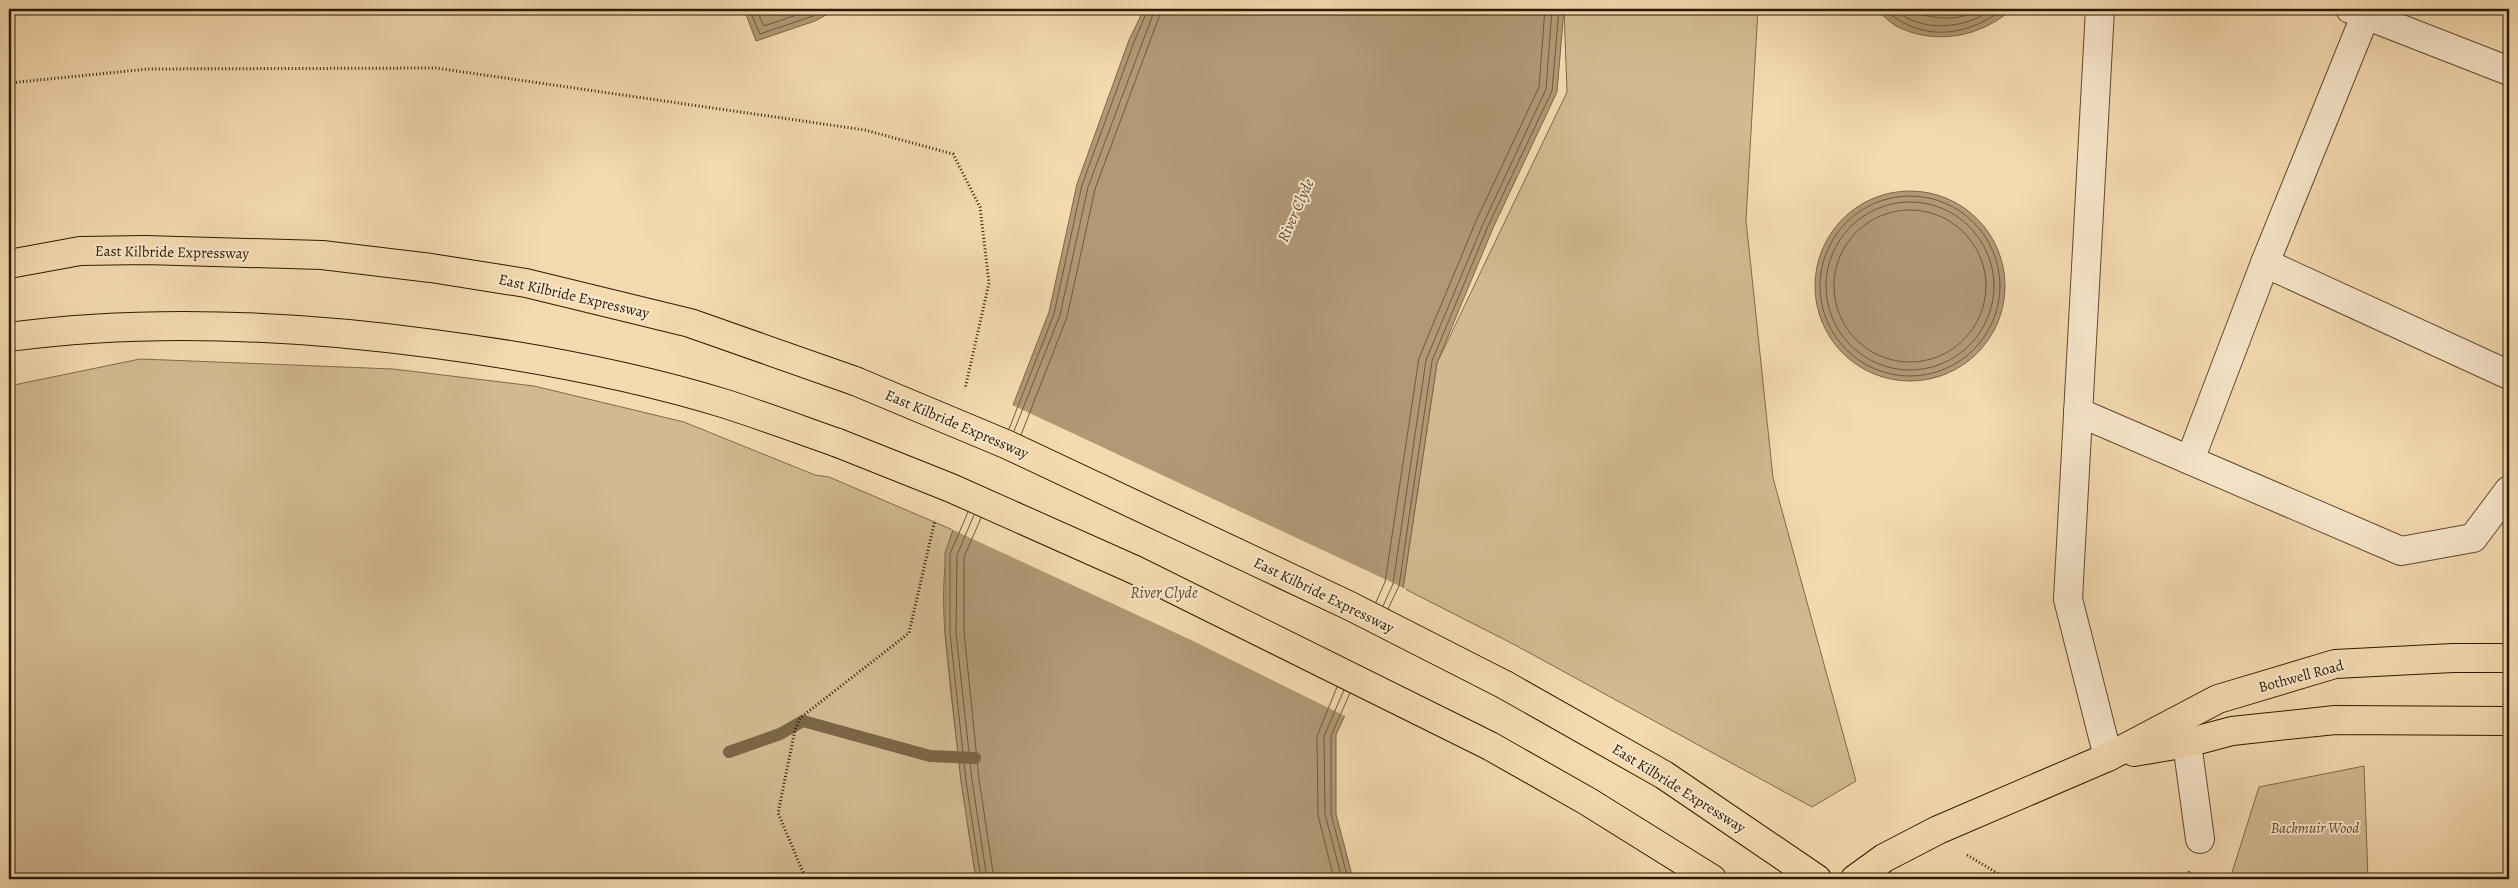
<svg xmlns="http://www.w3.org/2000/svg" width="2518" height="888" font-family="Alegreya,serif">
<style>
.green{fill:#d3b992;stroke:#806a4a}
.water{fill:#b19975;stroke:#7c6647}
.pier{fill:#f5dab0}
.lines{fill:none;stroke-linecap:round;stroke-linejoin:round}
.shore{stroke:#6f5a3c;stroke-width:1}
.stream{stroke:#7c6647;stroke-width:12}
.minor-casing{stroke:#5f4a2e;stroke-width:30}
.major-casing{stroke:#2d1a02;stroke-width:30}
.highway-casing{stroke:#2d1a02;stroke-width:30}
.path{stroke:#2d1a02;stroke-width:3;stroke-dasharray:1 2.5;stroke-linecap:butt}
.minor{stroke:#f8e7cc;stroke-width:28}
.major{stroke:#f5dab0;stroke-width:28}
.highway{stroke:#f5dab0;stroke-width:28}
.highway-bridge-casing{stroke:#2d1a02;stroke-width:30;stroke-linecap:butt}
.highway-bridge{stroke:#f5dab0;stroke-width:28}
.labels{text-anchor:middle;stroke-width:4;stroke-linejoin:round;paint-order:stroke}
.street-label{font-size:15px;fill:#2d1a02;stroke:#f8e7cc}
.park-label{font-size:15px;font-style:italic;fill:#5f4a2d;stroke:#f8e7cc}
.water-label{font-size:16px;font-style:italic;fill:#624d30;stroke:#f8e7cc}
</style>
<rect width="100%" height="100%" fill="#f5dab0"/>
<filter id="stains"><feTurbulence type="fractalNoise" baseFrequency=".004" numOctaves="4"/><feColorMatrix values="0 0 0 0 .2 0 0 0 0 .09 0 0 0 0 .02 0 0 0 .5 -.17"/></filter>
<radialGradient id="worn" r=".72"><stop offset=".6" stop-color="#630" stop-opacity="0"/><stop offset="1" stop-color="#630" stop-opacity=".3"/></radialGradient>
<g class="green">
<polygon points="1564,9 1758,9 1746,220 1773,478 1856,781 1812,807 1515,645 1403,588 1437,363 1567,92"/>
<path d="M140,359L393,369L534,386L684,422L815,475L829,477L953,530C936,581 946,641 951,693C958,756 966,817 976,879H9V386Z"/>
<polygon points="2364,766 2368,879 2230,879 2259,787"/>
</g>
<g class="water">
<polygon points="744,9 837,9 815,21 756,41"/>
<polygon points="1144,9 1564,9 1557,92 1493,228 1437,363 1403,588 1336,735 1336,814 1353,879 976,879 961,782 945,633 945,553 953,530 1003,431 1049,312 1077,184 1129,40"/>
<path d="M1875,9H2012C1981,37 1935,46 1896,26C1889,22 1882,14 1875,9Z"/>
<circle cx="1910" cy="286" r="95"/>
</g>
<polygon class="pier" points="1010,404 1406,589 1347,717 1189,639 951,529 1000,430"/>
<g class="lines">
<g class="shore">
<polyline points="749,9 760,34 813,16 826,9"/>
<polyline points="756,9 764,26 814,9"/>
<path d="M1883,9C1923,42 1963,38 2004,9"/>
<path d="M1893,9C1922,33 1963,30 1993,9"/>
<path d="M1905,9C1928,18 1957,24 1980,9"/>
<circle cx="1910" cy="286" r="90"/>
<circle cx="1910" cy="286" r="84"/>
<circle cx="1910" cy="286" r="76"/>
<polyline points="1009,429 1054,314 1082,185 1134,42 1148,9"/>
<polyline points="1014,431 1060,315 1088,187 1155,9"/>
<polyline points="1021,435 1067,317 1095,189 1162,9"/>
<polyline points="968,512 950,554 950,633 966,781 981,879"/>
<polyline points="974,515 957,555 956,633 972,780 987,879"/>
<polyline points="981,518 964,557 964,632 979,779 994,879"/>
<polyline points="1376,602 1385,582 1419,358 1476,221 1539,87 1545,9"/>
<polyline points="1383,606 1393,584 1426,360 1483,224 1546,89 1552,9"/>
<polyline points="1388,609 1399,586 1432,361 1488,226 1552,91 1559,9"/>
<polyline points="1334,879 1318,815 1317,736 1337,687"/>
<polyline points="1342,879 1325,814 1324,736 1344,690"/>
<polyline points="1348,879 1331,814 1331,736 1350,693"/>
</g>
<g class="stream">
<polyline points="9,9 21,9"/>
<polyline points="729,752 780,734 803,721 930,756 975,758"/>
</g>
<g class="minor-casing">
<g id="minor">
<polyline points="2100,9 2068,599 2108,757"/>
<polyline points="2350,9 2509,71"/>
<polyline points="2368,9 2265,263 2509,375"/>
<polyline points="2078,412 2401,551 2473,538 2509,490"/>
<polyline points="2190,460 2265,263"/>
<polyline points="2187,743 2200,839"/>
</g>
</g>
<g class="major-casing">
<g id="major">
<polyline points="2134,752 2187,743 2232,731 2335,720 2509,721"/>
<polyline points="1855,879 1884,858 1938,830 2108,757 2218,699 2335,664 2453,658 2509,658"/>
</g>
</g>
<g class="highway-casing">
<g id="highway">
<polyline points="9,264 80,251 145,250 322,255 431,268 526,283 690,323 855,381"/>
<path d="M9,337C151,318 294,325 435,344C533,357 632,375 726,404C763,416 801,430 838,443"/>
<polyline points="1505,685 1664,775 1817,879"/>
<polyline points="1490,746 1587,801 1712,879"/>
</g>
</g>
<g class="path">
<polyline points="9,83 148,69 436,68 865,130 953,154 980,207 989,283 965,389"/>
<polyline points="1967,855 2007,879"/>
<polyline points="806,879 778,813 795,730 800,718 909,633 935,520"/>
<polyline points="2187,879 2190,870"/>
</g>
<use href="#minor" class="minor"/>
<use href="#major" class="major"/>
<use href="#highway" class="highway"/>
<g class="highway-bridge-casing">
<g id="highway-bridge">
<polyline points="855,381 1008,445 1350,606 1505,685"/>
<polyline points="838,443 951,488 1135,570 1490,746"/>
</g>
</g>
<use href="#highway-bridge" class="highway-bridge"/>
</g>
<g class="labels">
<g class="street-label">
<text transform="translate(172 252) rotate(1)" y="5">East Kilbride Expressway</text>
<text transform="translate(574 296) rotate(13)" y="5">East Kilbride Expressway</text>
<text transform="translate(957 424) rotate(23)" y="5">East Kilbride Expressway</text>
<text transform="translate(1324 595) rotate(26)" y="5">East Kilbride Expressway</text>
<text transform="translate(2301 676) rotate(-15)" y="5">Bothwell Road</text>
<text transform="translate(1679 788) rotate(32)" y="5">East Kilbride Expressway</text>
</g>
<g class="park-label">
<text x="2315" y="833">Backmuir Wood</text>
</g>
<g class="water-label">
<text transform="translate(1295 210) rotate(-66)" y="6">River Clyde</text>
<text x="1164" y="598">River Clyde</text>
</g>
</g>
<rect width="2518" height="888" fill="none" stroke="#f5dab0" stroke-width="30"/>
<rect x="10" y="10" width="2498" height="868" fill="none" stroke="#2d1a02" stroke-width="2.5"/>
<rect x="15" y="15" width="2488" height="858" fill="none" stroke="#2d1a02"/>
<rect width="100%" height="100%" filter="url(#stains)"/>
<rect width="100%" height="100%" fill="url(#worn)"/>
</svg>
